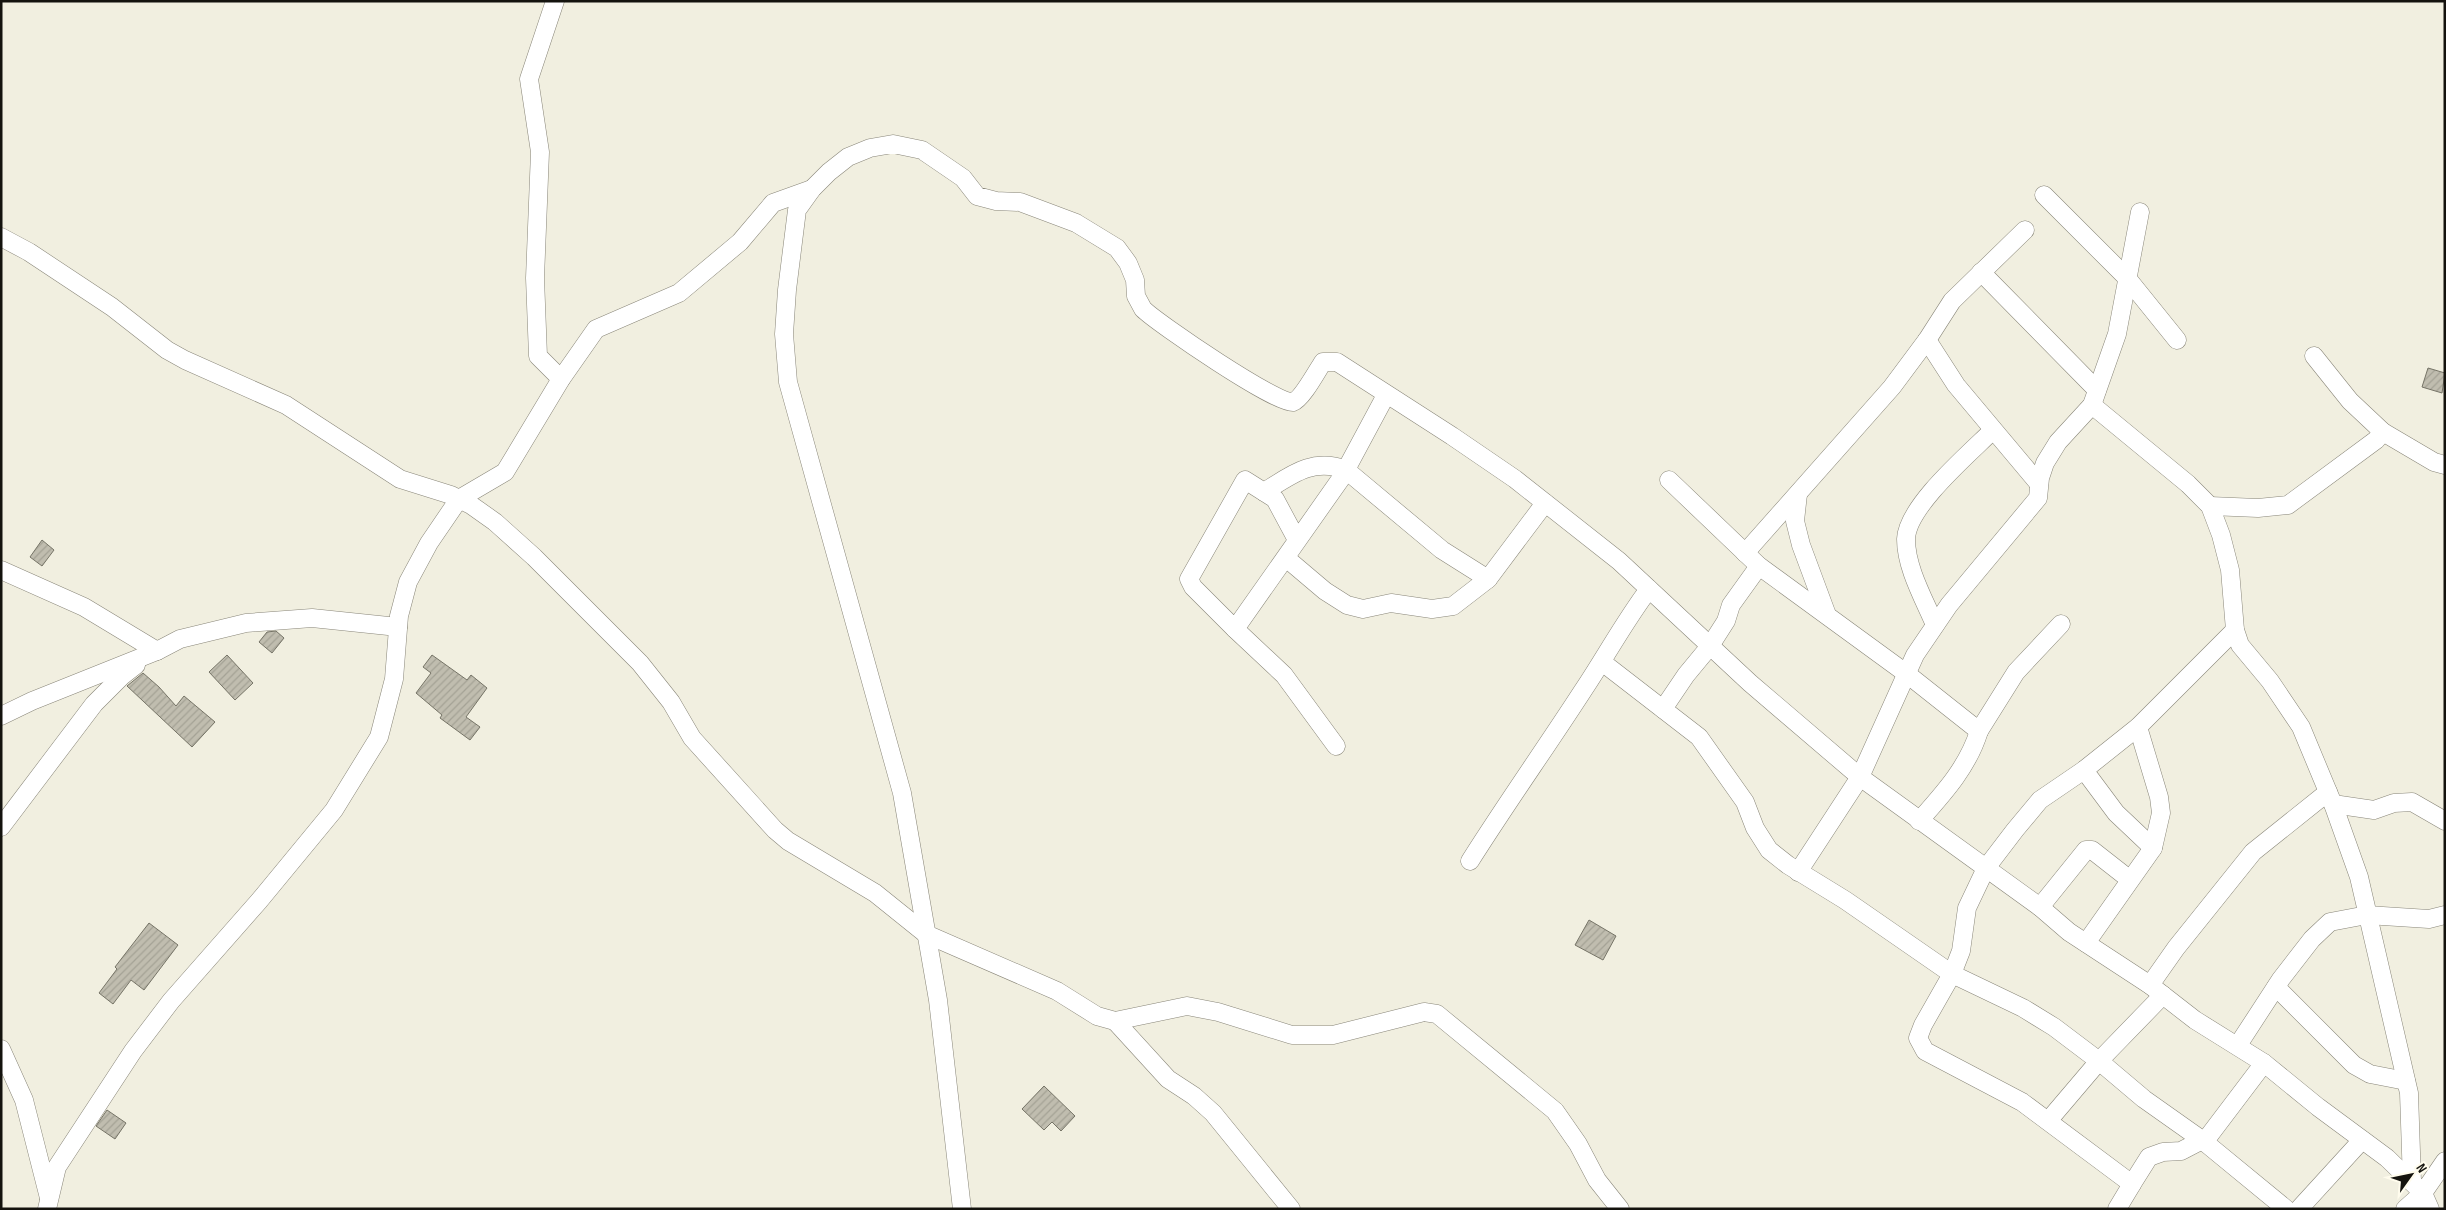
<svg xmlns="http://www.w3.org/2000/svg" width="2446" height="1210" font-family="'Sofia Sans Condensed',sans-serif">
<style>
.building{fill:url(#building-hatch);stroke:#767467}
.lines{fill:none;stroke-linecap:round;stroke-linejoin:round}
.minor-casing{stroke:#898679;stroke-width:19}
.minor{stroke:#fff;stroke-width:18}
</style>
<defs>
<pattern id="building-hatch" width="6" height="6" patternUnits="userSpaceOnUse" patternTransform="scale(1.25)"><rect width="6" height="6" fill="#c0bdaf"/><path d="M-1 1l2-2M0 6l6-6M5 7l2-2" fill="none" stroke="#a4a295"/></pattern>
</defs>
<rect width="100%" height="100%" fill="#f1efe0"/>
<g class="building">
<polygon points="2428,368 2445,373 2442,393 2422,387"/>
<polygon points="42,540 54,550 42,566 30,557"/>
<polygon points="276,631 284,638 272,653 259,642 267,632"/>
<polygon points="227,655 253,683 235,700 209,672"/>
<polygon points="432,655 467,680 471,675 487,688 466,717 480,727 470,740 440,718 442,715 416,693 431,673 423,667"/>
<polygon points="143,673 159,687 176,706 184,696 215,722 192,747 127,686"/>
<polygon points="1589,920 1616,936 1603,960 1575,945"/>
<polygon points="149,923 178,945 144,990 131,980 113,1004 99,993 117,969 115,967"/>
<polygon points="1044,1086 1075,1116 1061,1131 1052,1122 1044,1130 1022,1109"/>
<polygon points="107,1110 126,1123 115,1139 96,1126"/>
</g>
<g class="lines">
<g class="minor-casing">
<g id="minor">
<polyline points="555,1 529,79 540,152 535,278 538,356 561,379"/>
<polyline points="2044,195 2127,278 2177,340"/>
<polyline points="1,237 29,252 112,307 167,350 185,360 286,405 400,479 451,495 471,505 495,522 534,557 640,663 671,702 692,738 775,830 788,841 875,893 926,934 1057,991 1097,1016 1115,1021 1187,1006 1218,1012 1292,1035 1333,1035 1424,1012 1437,1014 1555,1111 1578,1144 1597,1180 1620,1209"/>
<polyline points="1981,272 2097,390"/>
<polyline points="1927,340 1956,385 2039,484"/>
<polyline points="2314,356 2350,401 2383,432 2434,462 2445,465"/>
<polyline points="2092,405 2188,484 2210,506 2221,535 2230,570 2235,630 2240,645 2270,681 2301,727 2333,804 2359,877 2409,1093 2412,1182"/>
<polyline points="1669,480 1759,566 1907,674 1979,731 2016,672 2061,624"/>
<path d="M1264,492C1291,475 1313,457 1346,470L1442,550L1488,579L1545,503"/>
<polyline points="1798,494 1795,521 1801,545 1827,615"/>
<polyline points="2210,506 2258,508 2288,505 2376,440 2383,432"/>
<polyline points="1297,540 1275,499 1245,480 1189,579 1193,587 1235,629 1342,477 1386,395"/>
<polyline points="1745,553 1892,387 1927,340 1952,301 2025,230"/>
<polyline points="1286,558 1325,591 1347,605 1363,609 1391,603 1432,609 1453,606 1488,579"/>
<polyline points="1,570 84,607 157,651"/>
<path d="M1935,625C1924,599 1906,568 1906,539C1907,506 1970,453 1993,430"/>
<polyline points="1235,629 1284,675 1336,746"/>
<polyline points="2235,630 2138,727 2084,770 2040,800 2015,830 1986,868 1967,908 1961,951 1952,974 1923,1025 1918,1038 1925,1051 2022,1102 2132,1184 2149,1157 2163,1152 2181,1151 2208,1137 2264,1063"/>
<polyline points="1602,662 1699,737 1745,802 1755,828 1769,850 1788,865 1845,900 1952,974 2023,1008 2054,1027 2099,1061 2144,1099 2202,1140 2286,1209"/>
<polyline points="1663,709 1686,675 1710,646 1726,621 1731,605 1759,566"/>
<polyline points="1,716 32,701 157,651 180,639 246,623 312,618 398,627"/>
<polyline points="2084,770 2116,813 2153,848"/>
<polyline points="2333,804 2374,810 2394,803 2412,802 2445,821"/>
<path d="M1919,821C1943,794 1968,767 1979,731"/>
<polyline points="1,827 94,704 122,676 136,665"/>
<path d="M1470,861C1506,804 1545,749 1582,692C1605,658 1624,622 1649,589"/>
<polyline points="1798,872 1860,777 1915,655 1949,605 2038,498 2040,478 2045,463 2058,442 2092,405 2117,334 2140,212"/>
<polyline points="2040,907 2086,850 2092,850 2129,879"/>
<polyline points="2086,943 2153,848 2161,813 2159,797 2138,727"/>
<polyline points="2150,985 2176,948 2253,852 2328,792"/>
<polyline points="2276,987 2354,1065 2370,1074 2406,1081"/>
<polyline points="1115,1021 1168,1079 1194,1096 1213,1113 1291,1209"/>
<polyline points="2238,1045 2281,979 2312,939 2330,922 2367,915 2429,919 2445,915"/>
<polyline points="1,1049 24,1100 49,1198"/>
<polyline points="2048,1121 2099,1061 2163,995"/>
<polyline points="47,1209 57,1167 133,1051 171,1001 259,901 334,810 379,737 394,679 399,616 408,582 429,543 459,499 505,472 561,379 596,329 679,293 740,242 773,203 812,189"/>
<path d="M962,1209L938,1000L902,793L788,382L784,334L787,290L797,210L812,189L829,172L848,157L870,148L893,144L922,150L963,178L977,196L996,201L1020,202L1076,223L1117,248L1128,263L1135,280L1136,296L1143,309C1157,323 1279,406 1293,402C1302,399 1317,371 1323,362H1337L1452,436L1515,479L1619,561L1750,683L1860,777L2040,907L2069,932L2150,985L2195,1020L2264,1063L2318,1107L2387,1158L2423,1193L2430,1209"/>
<polyline points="2117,1209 2132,1184"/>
<polyline points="2299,1209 2362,1140"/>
<polyline points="2405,1209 2423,1193 2445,1161"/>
</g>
</g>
<use href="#minor" class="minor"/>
</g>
<rect width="2446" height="1210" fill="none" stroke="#14130e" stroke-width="5"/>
<g transform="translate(2411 1175) rotate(57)" stroke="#fffced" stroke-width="4" paint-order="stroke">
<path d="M0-4L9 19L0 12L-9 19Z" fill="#14130e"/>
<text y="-8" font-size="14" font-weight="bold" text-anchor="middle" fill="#14130e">N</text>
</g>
</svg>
